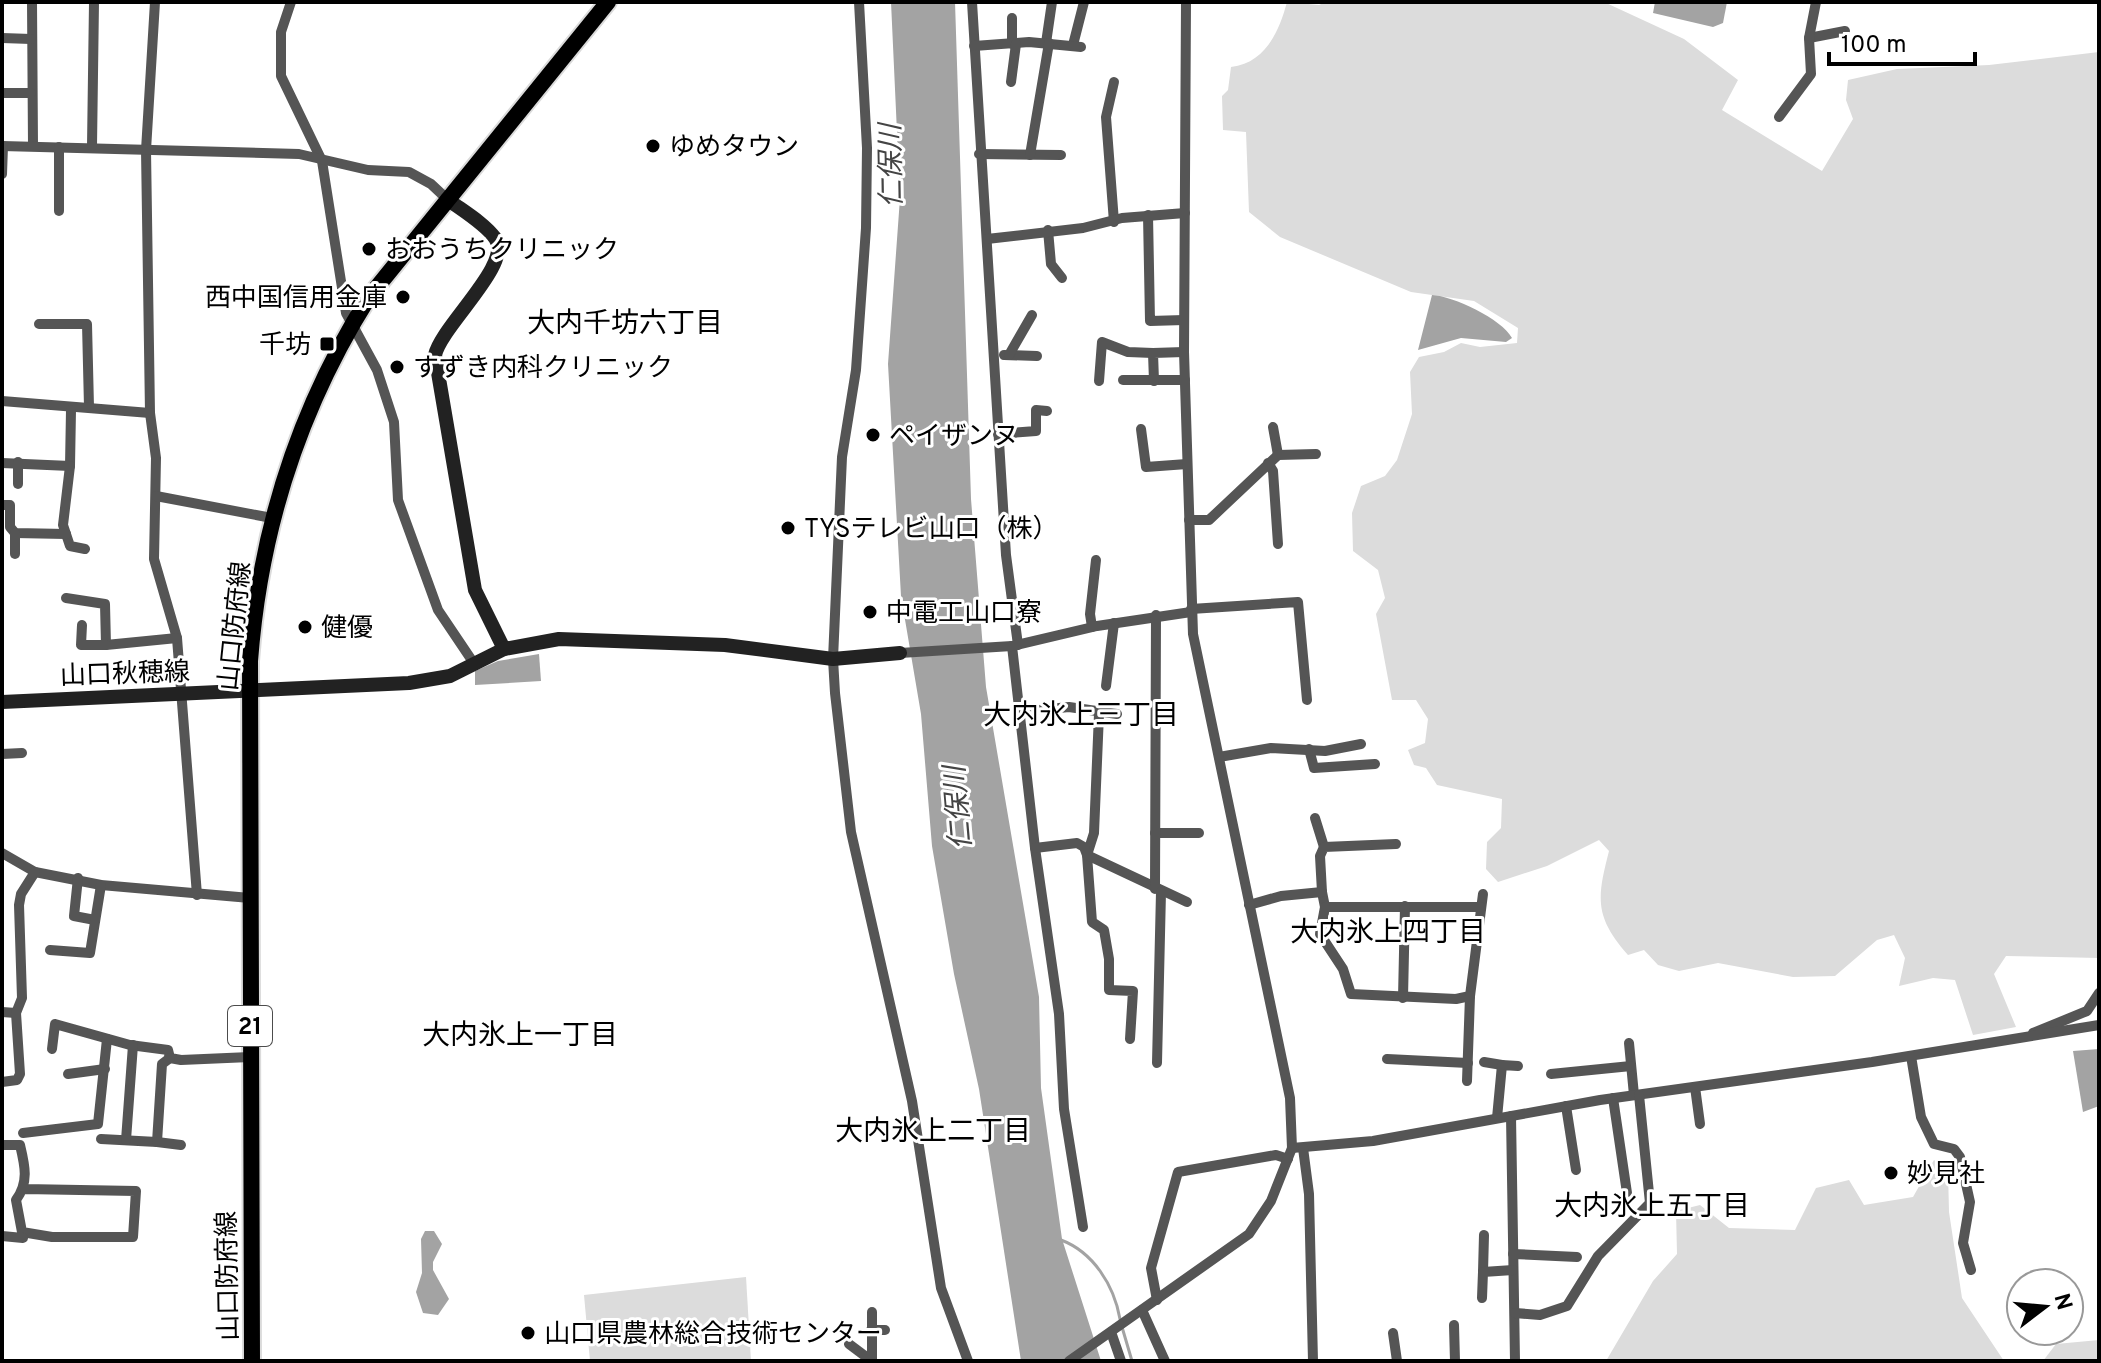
<svg xmlns="http://www.w3.org/2000/svg" width="2101" height="1363" font-family="Overpass,'Noto Sans JP',sans-serif">
<style>
.green{fill:#dcdcdc}
.water{fill:#a3a3a3}
.lines{fill:none;stroke-linecap:round;stroke-linejoin:round}
.stream{stroke:#a3a3a3;stroke-width:3}
.primary-casing{stroke:#dbdbdb;stroke-width:20}
.street{stroke:#555;stroke-width:10}
.secondary{stroke:#222;stroke-width:14}
.primary{stroke:#000;stroke-width:16}
.poi-dot{fill:#000;stroke:#fff;stroke-width:3}
.labels{text-anchor:middle;stroke-width:6;stroke-linejoin:round;paint-order:stroke}
.shield{fill:#fff;stroke:#4c4c4c;stroke-width:2}
.shield-label{font-size:24px;font-weight:bold;fill:#000}
.poi-label{font-size:26px;fill:#000;stroke:#fff;text-anchor:start}
.street-label{font-size:26px;fill:#000;stroke:#fff}
.water-label{font-size:28px;font-style:italic;fill:#444;stroke:#fff}
.neighbourhood-label{font-size:28px;fill:#000;stroke:#fff}
</style>
<rect width="100%" height="100%" fill="#fff"/>
<g class="green">
<path d="M1287,2L1319,5L1326,2H1604L1684,39L1738,80L1722,110L1822,171L1853,119L1846,100L1848,80L1897,69L1989,65L2099,52V958L2006,956L1994,974L2016,1027L1973,1035L1955,980L1933,978L1899,986L1905,958L1894,935L1877,940L1835,976L1793,977L1718,963L1679,971L1658,965L1644,950L1628,955C1594,916 1597,898 1609,851L1599,840L1547,866L1498,882L1486,869L1487,842L1501,828L1502,799L1437,785L1426,768L1414,765L1408,750L1425,743L1428,719L1416,700H1392L1376,614L1385,598L1378,570L1353,551L1352,513L1361,486L1385,476L1397,460L1412,414L1410,372L1419,357L1444,352L1461,343L1480,347L1517,343L1518,328L1474,301L1411,292L1280,237L1249,212L1246,132L1223,130L1222,96L1228,90L1231,67C1265,63 1279,32 1287,2Z"/>
<polygon points="1934,1160 1948,1171 1949,1212 1962,1298 2004,1361 1606,1361 1653,1281 1677,1254 1676,1211 1700,1205 1729,1228 1795,1230 1816,1188 1849,1180 1864,1205 1913,1197"/>
<polygon points="746,1277 751,1361 590,1361 584,1295"/>
<polygon points="2099,1340 2099,1361 2043,1361 2056,1344"/>
</g>
<g class="water">
<polygon points="891,2 955,2 971,499 986,687 1039,997 1041,1088 1062,1239 1101,1361 1021,1361 979,1089 954,974 932,846 921,714 901,596 888,364 900,198"/>
<polygon points="1655,2 1727,2 1723,23 1713,27 1653,13"/>
<path d="M1432,295C1453,296 1502,319 1512,338L1506,342L1461,338L1418,350Z"/>
<polygon points="539,654 541,681 475,685 475,671 498,661"/>
<polygon points="2099,1049 2099,1106 2083,1112 2073,1051"/>
<polygon points="425,1231 434,1231 442,1244 433,1262 433,1270 449,1299 438,1315 423,1313 416,1292 422,1273 421,1239"/>
</g>
<g class="lines">
<g class="stream">
<path d="M1061,1240C1093,1252 1114,1285 1120,1319"/>
<polyline points="1122,1327 1132,1361"/>
</g>
<g class="primary-casing">
<path id="primary" d="M252,1361L250,661C260,530 299,408 369,297L608,2"/>
</g>
<g class="street">
<polyline points="32,2 33,146"/>
<polyline points="155,2 146,150 150,413 156,458 154,559 177,638 197,895"/>
<polyline points="291,2 281,32 281,76 322,161 346,313 377,370 394,422 398,500 438,610 473,662"/>
<polyline points="859,2 867,148 866,228 856,370 842,457 833,659 835,693 851,832 912,1101 941,1288 968,1361"/>
<polyline points="972,2 1006,555 1018,645"/>
<polyline points="1012,18 1012,44"/>
<polyline points="2,38 31,39"/>
<polyline points="1809,38 1845,31"/>
<polyline points="1046,43 1052,2"/>
<polyline points="1073,45 1084,2"/>
<polyline points="974,46 1029,42 1081,47"/>
<polyline points="1011,82 1016,44"/>
<polyline points="2,93 31,93"/>
<polyline points="1779,117 1811,74 1809,38 1816,2"/>
<polyline points="2,146 299,154 368,170 409,172 431,184 447,199"/>
<polyline points="92,146 94,2"/>
<polyline points="979,154 1061,155"/>
<polyline points="1030,155 1049,43"/>
<polyline points="2,174 3,146"/>
<polyline points="59,211 59,147"/>
<polyline points="1148,215 1150,321 1184,320"/>
<polyline points="1114,222 1106,117 1114,82"/>
<polyline points="1048,230 1051,264 1062,278"/>
<polyline points="987,239 1083,228 1122,218 1185,213"/>
<polyline points="39,324 87,324 89,407"/>
<polyline points="1004,355 1037,356"/>
<polyline points="1009,355 1032,315"/>
<polyline points="1123,380 1185,380"/>
<polyline points="1099,381 1102,342 1128,352 1153,353"/>
<polyline points="1154,381 1153,353 1184,352"/>
<polyline points="2,401 150,413"/>
<polyline points="71,410 70,466 63,525 70,546 85,549"/>
<polyline points="1273,427 1278,455"/>
<polyline points="1141,429 1146,467 1187,464"/>
<polyline points="998,434 1036,431 1036,410 1047,411"/>
<polyline points="2,463 70,466"/>
<polyline points="1268,463 1273,471 1278,544"/>
<polyline points="18,484 18,462"/>
<polyline points="156,496 272,518"/>
<polyline points="2,505 10,505 10,527 15,533 66,534"/>
<polyline points="1189,520 1209,520 1278,455 1316,454"/>
<polyline points="15,554 15,533"/>
<polyline points="66,598 105,604 106,645 177,638"/>
<polyline points="1191,609 1298,602 1307,700"/>
<polyline points="82,625 81,645 106,645"/>
<polyline points="1092,627 1090,614 1096,560"/>
<polyline points="1012,646 1035,848 1059,1014 1064,1109 1083,1227"/>
<polyline points="900,653 1012,646 1097,626 1191,612"/>
<polyline points="1106,686 1114,623"/>
<polyline points="1019,712 1069,707 1117,714"/>
<polyline points="1099,714 1094,833 1087,855 1092,922 1104,930 1109,959 1109,990 1133,991 1130,1039"/>
<polyline points="1309,749 1314,768 1375,764"/>
<polyline points="2,754 22,753"/>
<polyline points="1219,757 1271,748 1325,751 1361,744"/>
<polyline points="1315,818 1324,847"/>
<polyline points="1155,833 1199,833"/>
<polyline points="1035,848 1077,843 1084,847 1087,855 1187,902"/>
<polyline points="2,853 35,872 101,885 250,898"/>
<polyline points="78,878 74,916 95,920"/>
<polyline points="1155,889 1156,615"/>
<polyline points="1322,892 1325,907 1320,934 1343,969 1351,994 1456,999 1470,996 1483,894"/>
<polyline points="1249,905 1281,896 1322,892 1320,856 1324,847 1396,844"/>
<polyline points="1325,907 1481,907"/>
<polyline points="50,950 90,953 101,885"/>
<polyline points="1403,998 1405,906"/>
<polyline points="2,1012 16,1013"/>
<polyline points="2033,1033 2087,1011 2099,993"/>
<polyline points="1629,1043 1634,1095"/>
<polyline points="52,1049 55,1024 130,1045 168,1050 170,1058 181,1060 250,1057"/>
<polyline points="1911,1056 1921,1117 1934,1144 1954,1149 1960,1157 1970,1202 1963,1243 1971,1270"/>
<polyline points="1387,1059 1468,1063"/>
<polyline points="1484,1062 1502,1065"/>
<polyline points="1157,1063 1161,892"/>
<polyline points="68,1074 105,1069"/>
<polyline points="1551,1074 1631,1066"/>
<polyline points="1467,1081 1470,996"/>
<polyline points="2,1082 17,1080 20,1074 16,1013 22,998 19,905 21,894 35,872"/>
<polyline points="1695,1087 1700,1124"/>
<polyline points="1613,1098 1627,1193"/>
<polyline points="1566,1106 1576,1170"/>
<polyline points="1511,1116 1515,1361"/>
<polyline points="1497,1118 1502,1065 1518,1066"/>
<polyline points="23,1133 98,1124 107,1039"/>
<polyline points="101,1139 157,1142 162,1064 170,1058"/>
<polyline points="126,1140 133,1045"/>
<polyline points="157,1142 181,1145"/>
<path d="M2,1145H20C25,1166 29,1182 16,1200L22,1232L52,1237H133L136,1191L24,1189"/>
<polyline points="1292,1148 1373,1141 1600,1100 1872,1062 2099,1025"/>
<polyline points="1303,1148 1309,1194 1313,1361"/>
<polyline points="2,1236 23,1238"/>
<polyline points="1513,1254 1577,1257"/>
<polyline points="1483,1272 1484,1235"/>
<polyline points="1482,1298 1483,1272 1513,1270"/>
<polyline points="1157,1300 1151,1268 1178,1172 1276,1155 1288,1159"/>
<polyline points="1142,1310 1165,1361"/>
<polyline points="1515,1313 1540,1315 1567,1306 1598,1256 1650,1203 1639,1095"/>
<polyline points="1454,1325 1455,1361"/>
<polyline points="871,1330 885,1330"/>
<polyline points="1111,1332 1121,1361"/>
<polyline points="1393,1333 1397,1361"/>
<polyline points="849,1344 869,1359"/>
<polyline points="872,1361 872,1312"/>
<polyline points="1069,1361 1249,1234 1271,1201 1292,1148 1290,1098 1193,634 1184,352 1186,2"/>
</g>
<g class="secondary">
<path d="M447,199C463,211 484,223 495,238C514,263 442,325 435,355L475,590L504,649"/>
<polyline points="2,702 409,683 450,676 504,649 559,639 725,645 833,659 900,653"/>
</g>
<use href="#primary" class="primary"/>
</g>
<g class="poi-dot">
<circle cx="653" cy="146" r="8"/>
<circle cx="369" cy="249" r="8"/>
<circle cx="403" cy="297" r="8"/>
<rect x="319" y="336" width="16" height="16" rx="4"/>
<circle cx="397" cy="367" r="8"/>
<circle cx="873" cy="435" r="8"/>
<circle cx="788" cy="528" r="8"/>
<circle cx="870" cy="612" r="8"/>
<circle cx="305" cy="627" r="8"/>
<circle cx="1891" cy="1173" r="8"/>
<circle cx="528" cy="1333" r="8"/>
</g>
<g class="labels">
<rect class="shield" x="228" y="1006" width="44" height="40" rx="6"/>
<g class="shield-label">
<text x="250" y="1034">21</text>
</g>
<g class="poi-label">
<text x="669" y="155">ゆめタウン</text>
<text x="385" y="258">おおうちクリニック</text>
<text x="387" y="306" text-anchor="end">西中国信用金庫</text>
<text x="311" y="353" text-anchor="end">千坊</text>
<text x="413" y="376">すずき内科クリニック</text>
<text x="889" y="444">ペイザンヌ</text>
<text x="804" y="537">TYSテレビ山口（株）</text>
<text x="886" y="621">中電工山口寮</text>
<text x="321" y="636">健優</text>
<text x="1907" y="1182">妙見社</text>
<text x="544" y="1342">山口県農林総合技術センター</text>
</g>
<g class="street-label">
<text transform="translate(234 626) rotate(-84)" y="9">山口防府線</text>
<text transform="translate(125 673) rotate(-2)" y="9">山口秋穂線</text>
<text transform="translate(227 1276) rotate(-91)" y="9">山口防府線</text>
</g>
<g class="water-label">
<text transform="translate(890 166) rotate(-91)" y="10">仁保川</text>
<text transform="translate(957 808) rotate(-95)" y="10">仁保川</text>
</g>
<g class="neighbourhood-label">
<text x="625" y="332">大内千坊六丁目</text>
<text x="1081" y="724">大内氷上三丁目</text>
<text x="1388" y="941">大内氷上四丁目</text>
<text x="520" y="1044">大内氷上一丁目</text>
<text x="933" y="1140">大内氷上二丁目</text>
<text x="1652" y="1215">大内氷上五丁目</text>
</g>
</g>
<rect width="2101" height="1363" fill="none" stroke="#000000" stroke-width="8"/>
<g transform="translate(2045 1307) rotate(74)"><circle r="38" fill="#ffffff" stroke="#999999" stroke-width="2"/>
<path d="M0-6L14 30L0 20L-14 30Z" fill="#000000"/>
<text y="-12" font-size="22" font-weight="bold" text-anchor="middle" fill="#000000">N</text>
</g>
<path d="M1829 52v12h146v-12" fill="none" stroke="#000000" stroke-width="4"/>
<text x="1841" y="52" font-size="24" fill="#000000" stroke="#ffffff" stroke-width="6" paint-order="stroke">100 m</text>
</svg>
